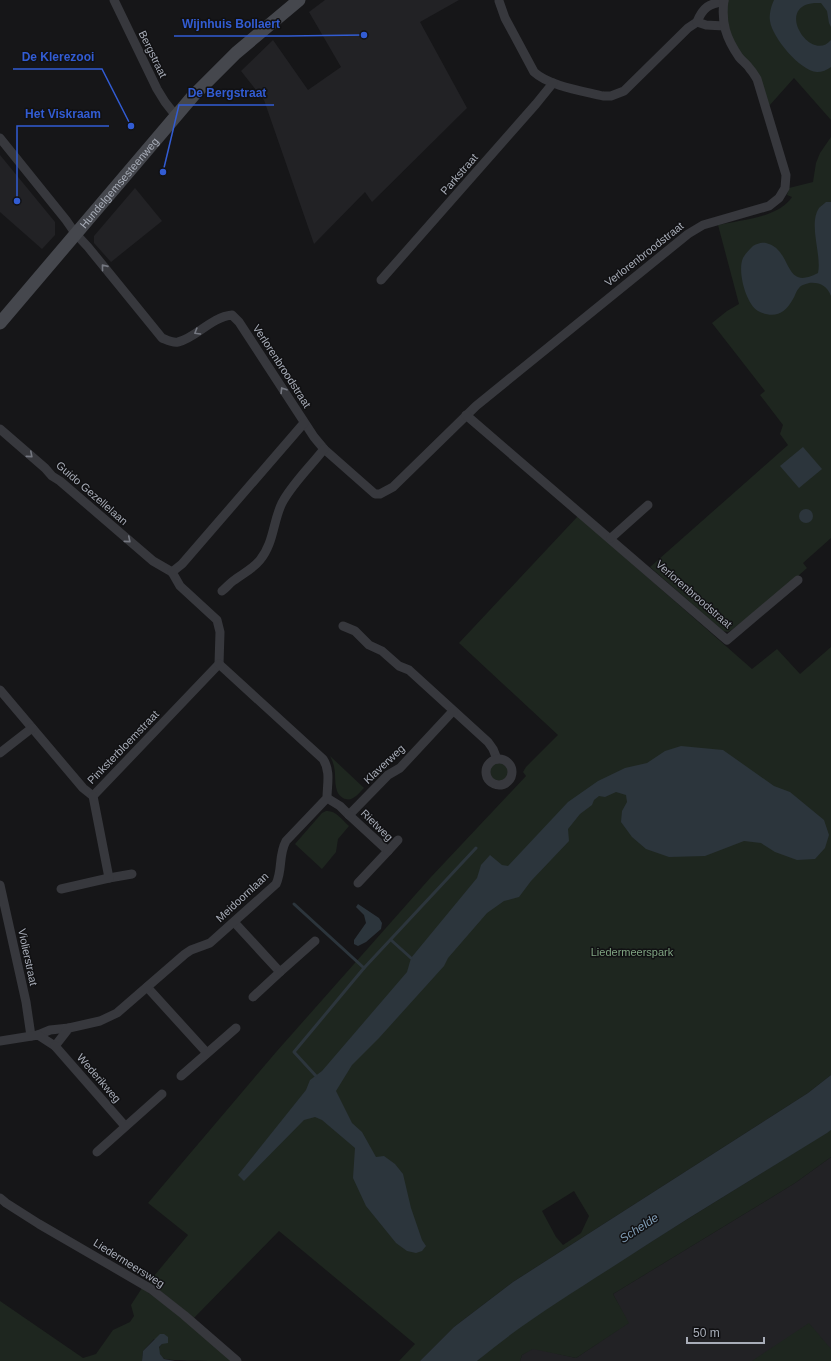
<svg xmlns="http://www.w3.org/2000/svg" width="831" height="1361" font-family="Helvetica,sans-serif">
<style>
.built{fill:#222225}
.green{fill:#1e261f;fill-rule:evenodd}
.water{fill:#2c353c}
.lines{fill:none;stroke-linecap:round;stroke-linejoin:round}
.stream{stroke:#2c353c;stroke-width:3}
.minor{stroke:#37383d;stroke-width:9}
.secondary{stroke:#45474d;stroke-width:13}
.oneway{stroke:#757881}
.labels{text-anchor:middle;stroke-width:3;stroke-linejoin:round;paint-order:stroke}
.street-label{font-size:11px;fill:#a8adb8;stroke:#111113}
.park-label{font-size:11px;fill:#7fa381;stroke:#111113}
.water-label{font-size:12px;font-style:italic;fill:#7f9bb3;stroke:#111113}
.leader{fill:none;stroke:#325cd3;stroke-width:1.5}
.callout-dot{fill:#325cd3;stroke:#111113;stroke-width:1.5}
.callout-label{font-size:12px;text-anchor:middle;font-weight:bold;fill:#325cd3;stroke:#111113;stroke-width:3;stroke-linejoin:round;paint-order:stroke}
</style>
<rect width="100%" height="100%" fill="#161618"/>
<g class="built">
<polygon points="325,0 459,0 420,22 467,108 372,202 365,192 314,244 264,100 241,71 273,40 308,90 341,67 309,12"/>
<polygon points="0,155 55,222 55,235 42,249 0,212"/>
<polygon points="135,188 162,221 111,262 94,243 94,236"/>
<polygon points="831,1157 831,1361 520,1361 522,1355 533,1348 576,1358 628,1323 613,1294 795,1183"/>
</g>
<g class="green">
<polygon points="726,0 831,0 831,120 794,78 769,106 726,26"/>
<path d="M831,137V538L803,563L807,568L779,593L733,629L728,632L723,631L650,567L788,445L780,434L783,425L760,395L765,391L712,323L727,311L739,304L718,225C741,220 778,218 792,197L787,195L789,188L813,182L816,163L820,153Z"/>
<path d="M578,516L752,669L777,649L800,674L831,647V1075L808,1093L513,1282L454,1327L420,1361H399L415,1344L279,1231L194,1318L149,1282L188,1235L148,1203L277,1051L431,877L526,776L523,772L526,767L558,735L459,643ZM574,1191L589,1216L581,1233L563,1245L556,1237L542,1211Z"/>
<path d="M330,756L364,788C358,794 352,803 343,798C340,796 338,794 337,791C333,778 338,771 330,756Z"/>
<circle cx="499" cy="772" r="9"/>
<path d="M326,811C336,810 342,820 349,826L338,839L336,852L322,869L295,844L322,813Z"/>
<polygon points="831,1130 831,1157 795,1183 613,1294 629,1323 576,1358 533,1349 522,1355 520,1361 477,1361 500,1341 555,1303 665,1233"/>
<path d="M142,1288L179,1315L232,1361C217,1361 177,1361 165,1359C161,1357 159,1353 158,1349L162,1344L154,1339L143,1351L142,1361H0V1301L83,1358L96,1354L113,1330L130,1322L134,1316L131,1305Z"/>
<polygon points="809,1323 831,1349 831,1361 752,1361"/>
</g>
<g class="water">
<path d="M774,0H831V27L829,23L827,11L821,3C770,0 810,65 831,40V67C827,70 822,72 817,72C800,71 772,37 770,21C769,15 771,6 774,0Z"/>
<path d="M826,202H831V296C827,286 820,282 809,283C806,284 801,285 799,288C796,291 795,296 793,299C785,314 774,319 758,311C746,304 737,271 743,258C745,254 749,250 752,247C755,244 762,242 766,243C794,250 782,292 818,273C822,255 808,224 819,208C821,206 824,204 826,202Z"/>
<polygon points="803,447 822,469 799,488 780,466"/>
<circle cx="806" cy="516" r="7"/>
<polygon points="681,746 723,750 774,786 790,792 824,820 829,835 825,848 815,859 797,860 775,852 761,843 744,841 705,856 669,857 646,849 632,837 621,822 622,811 627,802 626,795 616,792 605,797 599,796 594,800 592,805 580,814 568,829 569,841 531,881 519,897 504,901 487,913 448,958 444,966 379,1038 352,1065 336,1091 352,1123 362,1132 376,1157 384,1156 395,1164 403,1174 411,1208 422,1240 426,1246 422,1251 416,1253 407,1251 396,1243 366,1206 353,1178 355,1148 322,1120 315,1117 304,1120 244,1181 238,1175 306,1090 310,1080 322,1071 407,972 411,958 477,878 481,865 490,855 502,865 508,866 568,802 598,781 625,768 647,763 665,751"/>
<polygon points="358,904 379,918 382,923 381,929 366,942 358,946 354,944 354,940 366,923 364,915 356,907"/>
<path d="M831,1075V1130L827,1133C756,1177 684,1220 614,1266C567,1296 520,1325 477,1361H420L454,1327L513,1282L808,1093Z"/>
<polygon points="160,1334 164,1334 168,1337 168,1343 162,1344 159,1347 160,1354 164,1359 175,1361 142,1361 143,1351"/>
</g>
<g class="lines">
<g class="stream">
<polyline points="294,904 364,968"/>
<polyline points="391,940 411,958"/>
<polyline points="316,1076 294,1052 364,968 476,848"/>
</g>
<g class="minor">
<polyline points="114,0 157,89 165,102 176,116"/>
<path d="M499,1L505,18L534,72C549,86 583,91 603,96H611L624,91L688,28L697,22"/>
<path d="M724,1C709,4 703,7 697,22L706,25L724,26"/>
<path d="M0,138L66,220L75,233L88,247L162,338C167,340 172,343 178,342C196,338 211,317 232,315L239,322L314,437L324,449L375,494H380L393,487L476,406L688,234L703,225L769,206L779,198L785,188L786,175L757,79C755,76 753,72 750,69C747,64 742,61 739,57C726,38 721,23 724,0"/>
<polyline points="381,280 536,104 553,83"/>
<polyline points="466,415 727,640 798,580"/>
<polyline points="0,429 45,468 52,476 60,481 153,561 172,572"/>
<polyline points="611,538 648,505"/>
<path d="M222,591C226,588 229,584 233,581C242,574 253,569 260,560C274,543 273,521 282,503C292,484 311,466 324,449"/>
<polyline points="343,626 355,631 369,645 382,651 399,666 409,670 488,742 493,749 497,759"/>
<polyline points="219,664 220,632 217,620 180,586 172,572 182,564 304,423"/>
<polyline points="0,690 83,788 93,796"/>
<polyline points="0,753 32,728"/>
<circle cx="499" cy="772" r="13"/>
<polyline points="93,796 219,664"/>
<polyline points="327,798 340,806 349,815 388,775 400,768 453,711"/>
<polyline points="349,815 388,851 358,883"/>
<polyline points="388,851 398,840"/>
<polyline points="109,878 132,874"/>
<polyline points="0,885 26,1002 31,1036"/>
<polyline points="61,889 109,878 93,796"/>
<polyline points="234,922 280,972 315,941"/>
<polyline points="147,987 207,1053"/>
<polyline points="253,997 280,972"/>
<polyline points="38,1035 50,1030 69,1028"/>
<path d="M0,1041L38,1035L55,1046L69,1028L100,1021L117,1013L185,954L191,950L210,943L276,884C283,869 278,856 286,841L327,798C327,785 331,771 323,759L219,664"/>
<polyline points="55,1046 125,1126"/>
<polyline points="181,1076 236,1028"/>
<polyline points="97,1152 162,1094"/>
<polyline points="0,1198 6,1203 39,1224 151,1289 184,1315 237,1361"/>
</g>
<path class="secondary" id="s1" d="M0,323L193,96L236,53L299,0"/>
</g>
<defs><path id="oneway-chevron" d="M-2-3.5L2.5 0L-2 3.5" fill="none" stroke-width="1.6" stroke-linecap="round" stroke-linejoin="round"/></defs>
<g class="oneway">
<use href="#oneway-chevron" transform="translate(104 267) rotate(-129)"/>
<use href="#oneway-chevron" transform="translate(197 332) rotate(149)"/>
<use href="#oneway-chevron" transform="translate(283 390) rotate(-122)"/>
<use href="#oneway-chevron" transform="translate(30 455) rotate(41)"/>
<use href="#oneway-chevron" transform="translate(128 540) rotate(40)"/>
</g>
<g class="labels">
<g class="street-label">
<text transform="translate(153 54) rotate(64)" y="4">Bergstraat</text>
<text transform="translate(459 174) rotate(-49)" y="4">Parkstraat</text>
<text dy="4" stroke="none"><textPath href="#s1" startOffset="184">Hundelgemsesteenweg</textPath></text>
<text transform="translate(644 254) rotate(-38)" y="4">Verlorenbroodstraat</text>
<text transform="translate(282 366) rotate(57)" y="4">Verlorenbroodstraat</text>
<text transform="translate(92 493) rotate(41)" y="4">Guido Gezellelaan</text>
<text transform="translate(694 594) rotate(41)" y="4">Verlorenbroodstraat</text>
<text transform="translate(123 747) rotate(-46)" y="4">Pinksterbloemstraat</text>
<text transform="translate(384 764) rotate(-43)" y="4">Klaverweg</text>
<text transform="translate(377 825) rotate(44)" y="4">Rietweg</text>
<text transform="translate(242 897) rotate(-43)" y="4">Meidoornlaan</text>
<text transform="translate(28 957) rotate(78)" y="4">Violierstraat</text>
<text transform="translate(99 1078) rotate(49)" y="4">Wederikweg</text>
<text transform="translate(129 1263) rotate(32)" y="4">Liedermeersweg</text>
</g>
<g class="park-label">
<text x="632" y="956">Liedermeerspark</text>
</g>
<g class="water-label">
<text transform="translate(639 1228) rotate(-33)" y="4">Schelde</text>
</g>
</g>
<path class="leader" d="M364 35L288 36H174M131 126L102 69H13M163 172L179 105H274M17 201L17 126H109"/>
<g class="callout-dot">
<circle cx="364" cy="35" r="4"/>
<circle cx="131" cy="126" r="4"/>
<circle cx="163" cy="172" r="4"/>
<circle cx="17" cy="201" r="4"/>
</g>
<g class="callout-label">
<text x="231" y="28">Wijnhuis Bollaert</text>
<text x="58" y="61">De Klerezooi</text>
<text x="227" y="97">De Bergstraat</text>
<text x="63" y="118">Het Viskraam</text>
</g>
<path d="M687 1337v6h77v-6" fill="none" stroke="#a8adb8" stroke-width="2"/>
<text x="693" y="1337" font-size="12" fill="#a8adb8" stroke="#111113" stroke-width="3" paint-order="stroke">50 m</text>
</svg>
